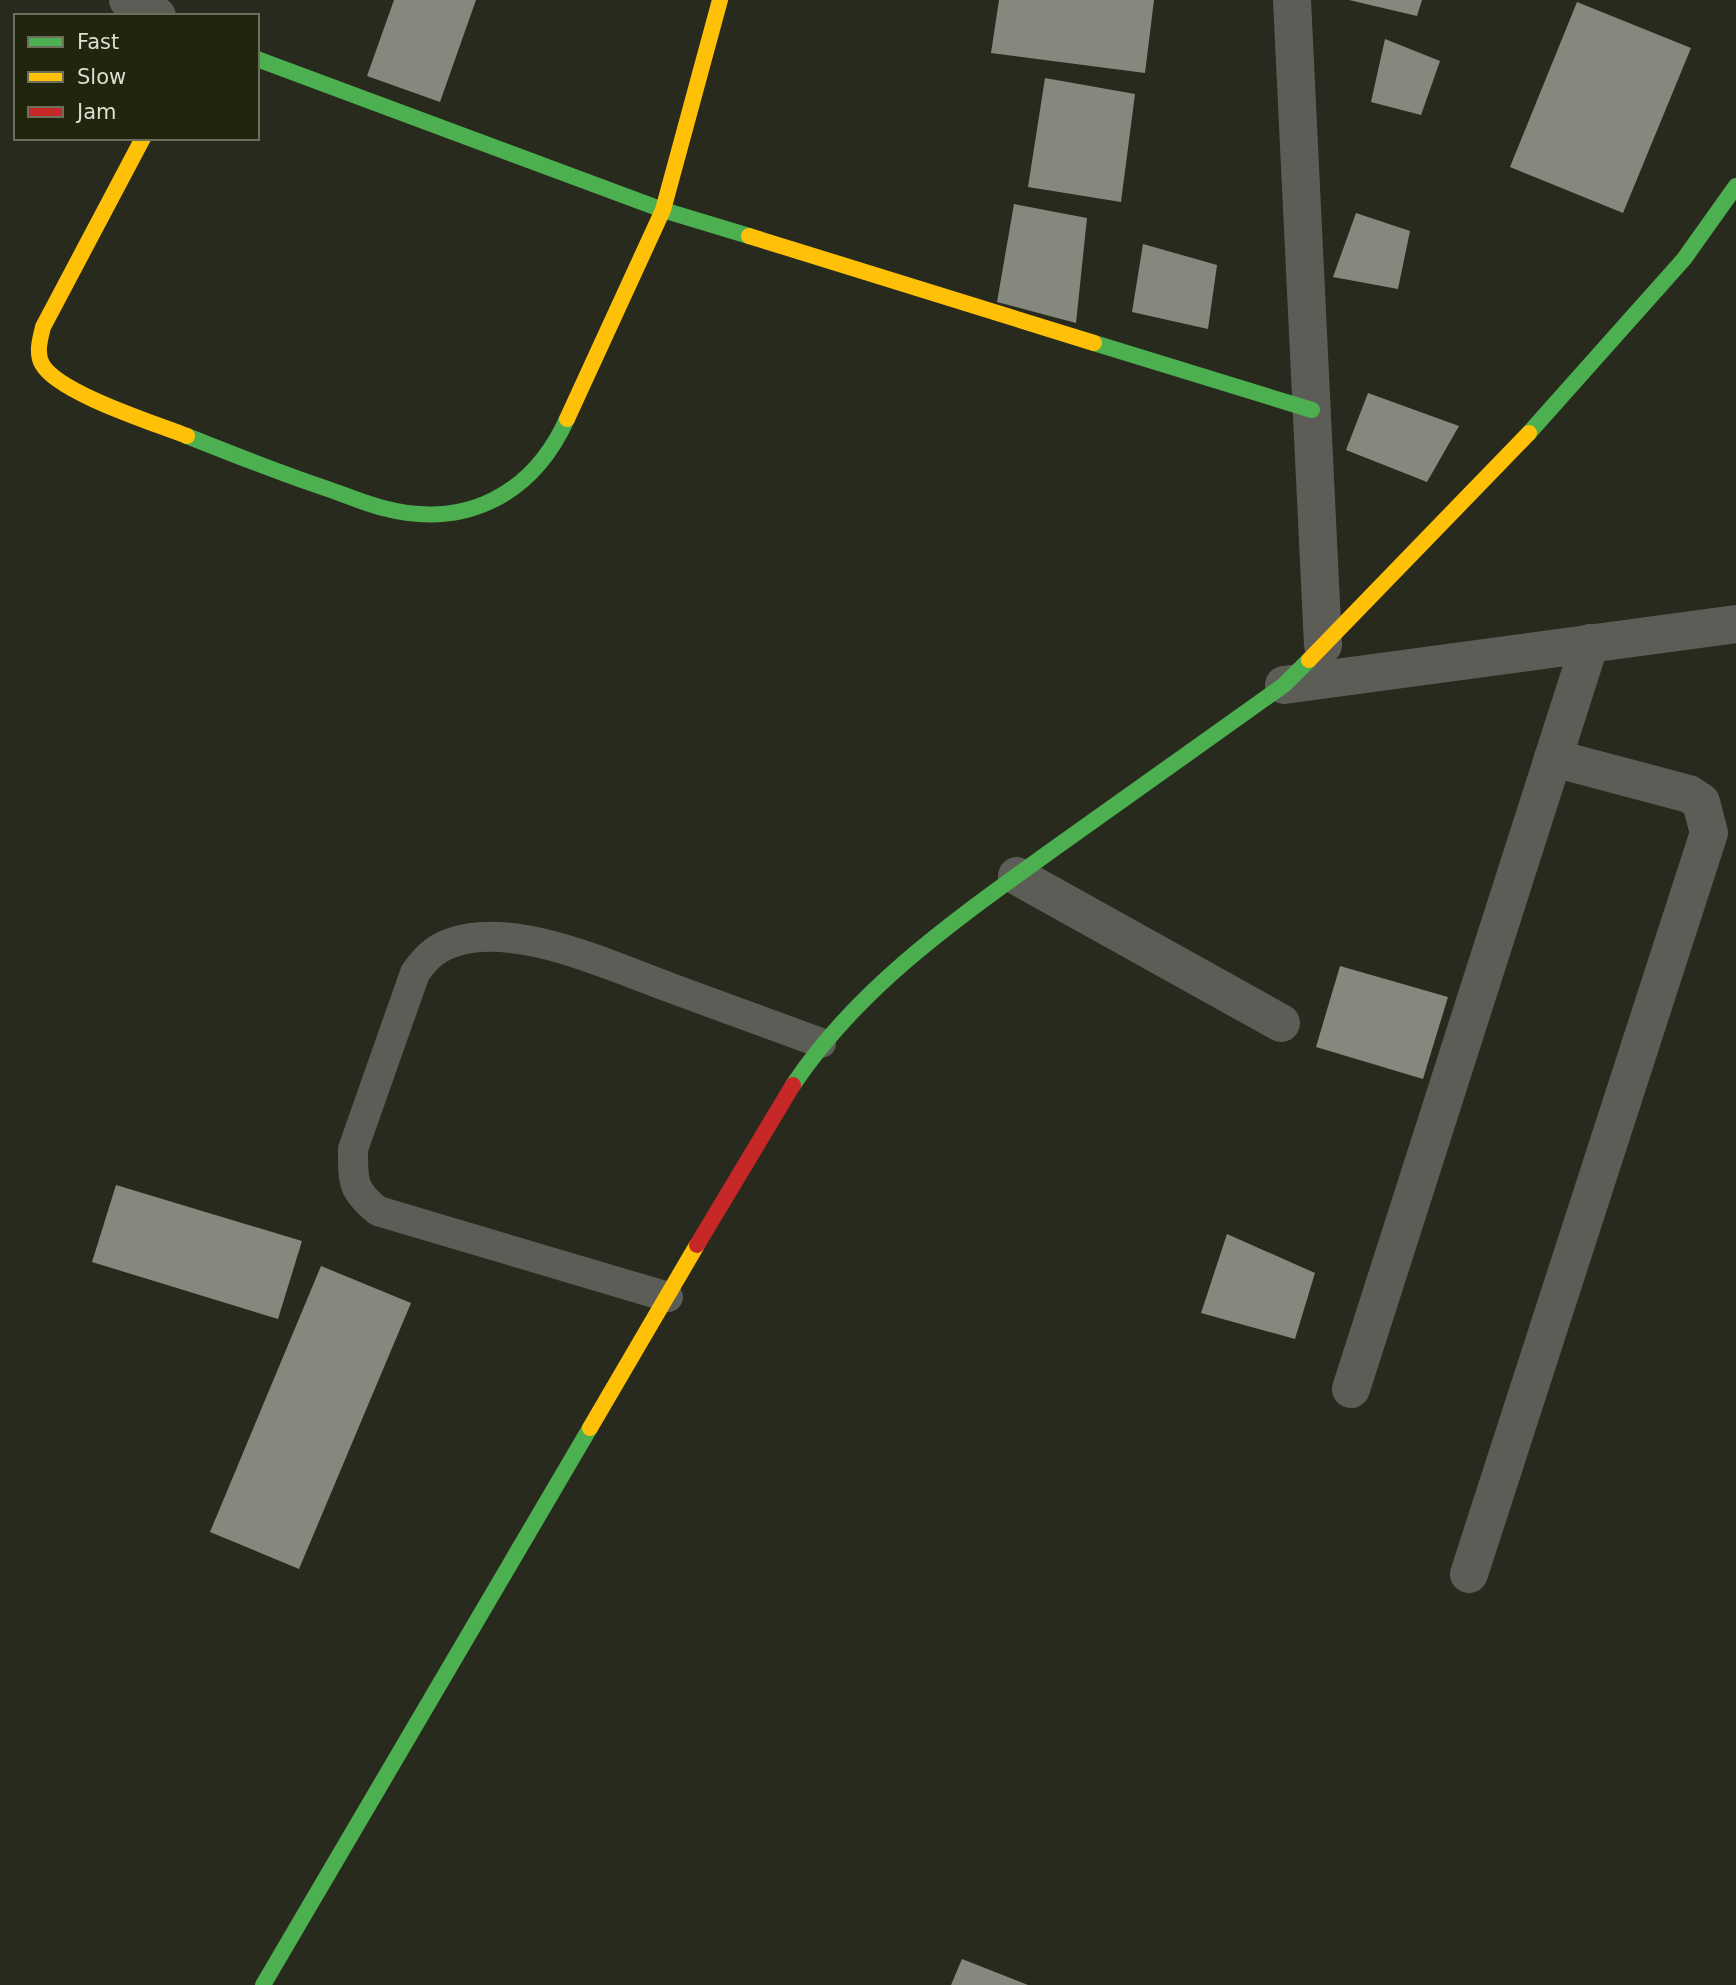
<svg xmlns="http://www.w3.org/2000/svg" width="1736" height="1985" font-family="'DejaVu Sans',sans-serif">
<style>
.building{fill:#87887d}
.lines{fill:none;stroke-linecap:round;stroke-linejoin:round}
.lane{stroke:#5d5d58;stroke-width:30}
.street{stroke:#5d5d58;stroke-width:38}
.fast{stroke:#4caf50;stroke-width:16}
.slow{stroke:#ffc107;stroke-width:16}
.jam{stroke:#c62828;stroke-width:16}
</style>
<rect width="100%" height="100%" fill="#282a1d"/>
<g class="building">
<polygon points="394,0 476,0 440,102 367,76"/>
<polygon points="999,0 1154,0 1145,73 991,53"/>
<polygon points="1349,0 1422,0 1417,16"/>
<polygon points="1577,2 1691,48 1623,213 1510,167"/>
<polygon points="1385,39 1440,61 1421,115 1371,102"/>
<polygon points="1045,78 1135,94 1121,202 1028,187"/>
<polygon points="1014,204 1087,218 1076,323 997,302"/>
<polygon points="1356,213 1410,231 1398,289 1333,277"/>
<polygon points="1143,244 1217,265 1208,329 1132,312"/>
<polygon points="1368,393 1459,426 1427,482 1346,450"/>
<polygon points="1340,966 1448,997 1423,1079 1316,1047"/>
<polygon points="116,1185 302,1241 278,1319 92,1262"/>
<polygon points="1227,1234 1315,1273 1295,1339 1201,1313"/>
<polygon points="321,1266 411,1303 299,1569 210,1532"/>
<polygon points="962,1959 1028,1985 951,1985"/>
</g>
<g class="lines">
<path class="lane" d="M668,1297L378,1211C352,1190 353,1182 353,1149L415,973C425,959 434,949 451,943C515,920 610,966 671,988C721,1006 771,1025 821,1043"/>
<g class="street">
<polyline points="128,0 157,16"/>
<polyline points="1292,0 1323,645"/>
<polyline points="1284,685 1736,624"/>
<polyline points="1017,876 1281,1023"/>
<polyline points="1351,1389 1590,643"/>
<polyline points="1469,1574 1709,833 1701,802 1689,794 1553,758"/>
</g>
<g class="fast">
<polyline points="257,59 663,210 749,236"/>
<polyline points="1094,343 1312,410"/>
<polyline points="1529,433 1684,259 1736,186"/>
<path d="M187,436C232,454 277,472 322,487C343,494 363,503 383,508C466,530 533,494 567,419"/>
<path d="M793,1085C860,985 958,918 1055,848C1131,794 1208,739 1284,685L1309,660"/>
<polyline points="263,1985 590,1428"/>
</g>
<g class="slow">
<path d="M143,138L43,327C40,339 36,353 42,364C58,393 154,423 187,436"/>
<polyline points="749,236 1094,343"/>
<polyline points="567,419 663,210 720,0"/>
<polyline points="1309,660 1529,433"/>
<polyline points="590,1428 697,1245"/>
</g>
<polyline class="jam" points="697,1245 793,1085"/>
</g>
<rect x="14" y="14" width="245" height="126" fill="#22250e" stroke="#6c6f5c" stroke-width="2"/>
<rect x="28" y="37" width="35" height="10" fill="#4caf50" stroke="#6c6f5c" stroke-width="2"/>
<text x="77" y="49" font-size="21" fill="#dcded0">Fast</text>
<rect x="28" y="72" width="35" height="10" fill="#ffc107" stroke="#6c6f5c" stroke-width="2"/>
<text x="77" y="84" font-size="21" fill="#dcded0">Slow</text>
<rect x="28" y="107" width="35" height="10" fill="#c62828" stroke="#6c6f5c" stroke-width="2"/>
<text x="77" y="119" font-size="21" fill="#dcded0">Jam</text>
</svg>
